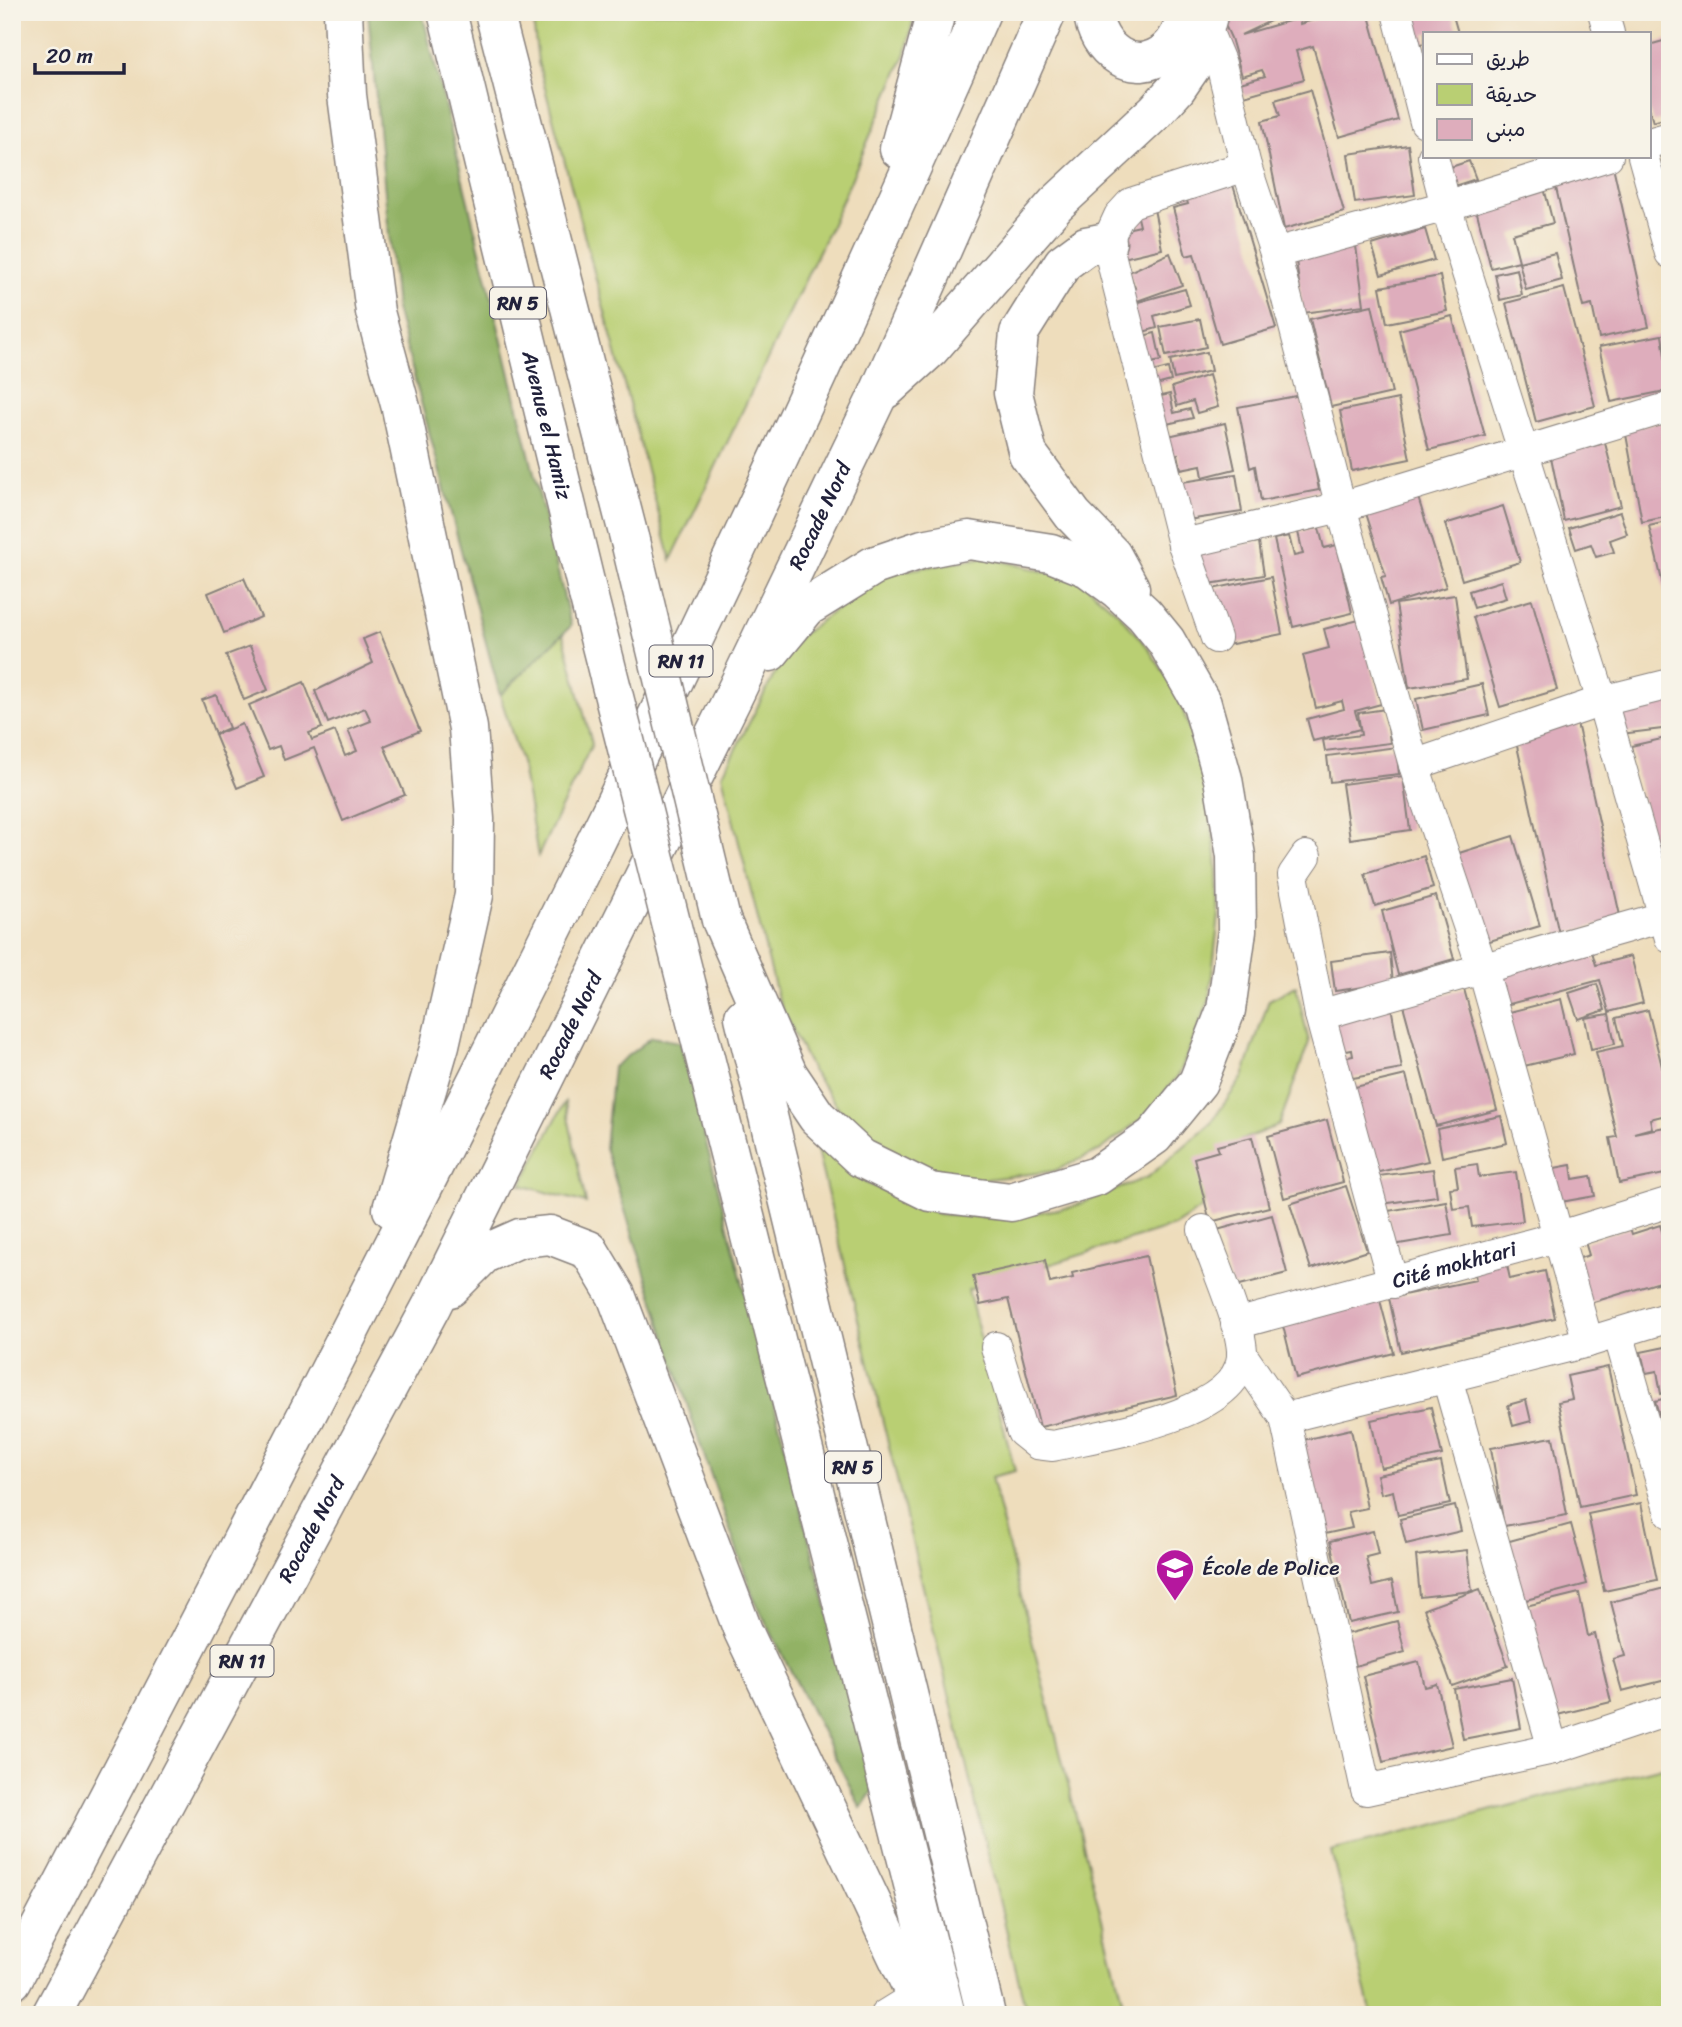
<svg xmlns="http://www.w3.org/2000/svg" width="1682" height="2027" font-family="Sriracha,'Playpen Sans Arabic',sans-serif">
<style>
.green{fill:#b9cf73;stroke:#6e7857;stroke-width:2}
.forest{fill:#92b265;stroke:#5a6a50;stroke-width:2}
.building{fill:#deadbc}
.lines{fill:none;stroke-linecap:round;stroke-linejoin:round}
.minor-casing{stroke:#88807c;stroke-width:32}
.highway-casing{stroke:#88807c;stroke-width:41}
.minor{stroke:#fff;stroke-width:30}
.highway{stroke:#fff;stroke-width:38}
.highway-bridge-casing{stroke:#88807c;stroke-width:41;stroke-linecap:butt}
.highway-bridge{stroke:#fff;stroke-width:38}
.labels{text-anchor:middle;stroke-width:5;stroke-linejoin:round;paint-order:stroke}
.shield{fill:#f7f3e8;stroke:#62616f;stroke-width:2}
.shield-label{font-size:19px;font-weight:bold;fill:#22223b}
.street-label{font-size:21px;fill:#22223b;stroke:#f7f3e8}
.poi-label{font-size:21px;fill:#22223b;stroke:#f7f3e8;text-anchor:start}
</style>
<rect width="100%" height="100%" fill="#f7f3e8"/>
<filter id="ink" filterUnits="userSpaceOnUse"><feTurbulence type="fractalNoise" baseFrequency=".0143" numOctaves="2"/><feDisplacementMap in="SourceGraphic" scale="14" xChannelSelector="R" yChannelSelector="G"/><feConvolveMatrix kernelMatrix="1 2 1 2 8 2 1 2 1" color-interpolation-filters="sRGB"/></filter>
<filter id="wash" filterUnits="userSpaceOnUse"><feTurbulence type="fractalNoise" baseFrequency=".00686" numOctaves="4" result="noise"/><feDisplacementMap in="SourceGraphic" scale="28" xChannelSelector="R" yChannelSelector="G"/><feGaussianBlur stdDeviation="1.57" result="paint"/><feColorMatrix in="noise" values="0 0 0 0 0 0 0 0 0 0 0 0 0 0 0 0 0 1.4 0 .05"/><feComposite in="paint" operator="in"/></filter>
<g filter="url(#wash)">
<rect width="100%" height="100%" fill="#eeddbc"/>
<g class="green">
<polygon points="532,12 915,12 906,53 831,226 671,560 538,62"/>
<polygon points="986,557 1081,581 1118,613 1146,645 1175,689 1202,763 1216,854 1219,915 1209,1001 1179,1075 1145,1116 1101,1150 1054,1171 980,1180 906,1162 850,1124 811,1069 778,999 722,775 784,656 800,636 884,574"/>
<polygon points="563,634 592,744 538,856 522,766 500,695"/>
<path d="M1296,986L1309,1042L1279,1125C1224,1147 1214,1145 1202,1208L1174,1226L968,1290L1015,1471L991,1477L1126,2015H1027L814,1138L866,1183L939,1214L1001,1218L1072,1207L1148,1177L1210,1124L1243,1077L1269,1000Z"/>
<polygon points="565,1102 586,1203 521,1185"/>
<polygon points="1670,1765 1670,2015 1372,2015 1331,1851"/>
</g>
<g class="forest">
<polygon points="368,12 422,12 571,626 500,695 396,309"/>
<polygon points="652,1037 680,1042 874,1789 861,1808 754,1599 697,1435 605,1148 613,1067"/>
</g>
<g id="blocks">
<g class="building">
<polygon points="1219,12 1289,12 1241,35 1299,18 1300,24 1340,12 1368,12 1398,120 1339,137 1313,46 1296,51 1304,79 1244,96 1240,83 1265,76 1262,70 1242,76 1231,38"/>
<polygon points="1409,12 1452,12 1458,33 1425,33 1425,43 1418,45"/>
<polygon points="1670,39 1670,117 1653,122 1649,109 1649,45"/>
<polygon points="1310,90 1344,212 1284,229 1262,121 1280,116 1275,100"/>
<polygon points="1408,145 1415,195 1355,203 1348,154"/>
<polygon points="1469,161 1476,179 1451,187 1445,169"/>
<polygon points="1613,166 1649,327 1599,338 1592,305 1583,307 1554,179"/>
<polygon points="1230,175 1276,328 1220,344 1194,254 1186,256 1173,208 1188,204 1183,188"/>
<polygon points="1543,184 1553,223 1512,234 1519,261 1491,268 1474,201"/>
<polygon points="1154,209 1162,249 1123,258 1117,231 1140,226 1137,213"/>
<polygon points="1425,229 1434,260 1381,275 1372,245"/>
<polygon points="1356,246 1364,305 1303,313 1295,253"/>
<polygon points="1170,253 1182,285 1126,305 1121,293 1135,288 1129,272"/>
<polygon points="1555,253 1562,280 1526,290 1519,262"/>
<polygon points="1517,269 1522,295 1500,300 1495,274"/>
<polygon points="1440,276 1447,311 1387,323 1380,287"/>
<polygon points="1564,288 1595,406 1536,422 1506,303"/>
<polygon points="1185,289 1190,305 1154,316 1157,328 1132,335 1124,306"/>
<polygon points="1372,305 1392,393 1331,407 1310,319"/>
<polygon points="1452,316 1485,436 1429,450 1399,330"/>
<polygon points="1200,319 1206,347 1166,356 1160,327"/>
<polygon points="1155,333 1161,361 1140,365 1134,338"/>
<polygon points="1662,335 1670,390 1611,402 1599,347"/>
<polygon points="1207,352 1211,371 1174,379 1170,360"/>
<polygon points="1168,368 1171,381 1152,386 1148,373"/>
<polygon points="1209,375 1218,407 1197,413 1193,401 1177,406 1172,387"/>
<polygon points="1170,394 1174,413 1190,409 1193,418 1158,426 1152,398"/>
<polygon points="1301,395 1319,490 1261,501 1255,466 1250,468 1238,407"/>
<polygon points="1398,399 1410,459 1352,471 1340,411"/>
<polygon points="1670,421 1670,516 1642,522 1625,429"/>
<polygon points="1225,423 1235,469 1203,477 1201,465 1181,469 1178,454 1169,456 1164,437"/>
<polygon points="1605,443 1621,506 1564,521 1551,457"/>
<polygon points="1236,474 1242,512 1187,520 1182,482"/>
<polygon points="1416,491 1446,587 1389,605 1381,577 1386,576 1364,507"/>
<polygon points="1503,506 1520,562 1462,580 1445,524"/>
<polygon points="1620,512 1627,534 1610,540 1614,552 1596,557 1591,544 1576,549 1569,528"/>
<polygon points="1670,521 1670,609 1669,610 1649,526"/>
<polygon points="1319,528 1324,548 1337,545 1352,613 1293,627 1274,539 1289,536 1294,556 1303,554 1298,532"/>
<polygon points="1259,542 1264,575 1203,585 1197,552"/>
<polygon points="1271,577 1282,634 1222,646 1207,590"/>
<polygon points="244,578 261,617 224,633 208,593"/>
<polygon points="1501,581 1506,598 1474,608 1469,591"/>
<polygon points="1455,595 1467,679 1409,688 1396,604"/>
<polygon points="1532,600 1557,690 1500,707 1473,617"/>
<polygon points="1359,620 1381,704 1355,711 1360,729 1313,741 1307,719 1344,709 1342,701 1316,708 1303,655 1329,648 1324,629"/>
<polygon points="380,632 420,731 384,746 405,795 343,821 314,748 284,760 279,746 268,750 249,705 304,682 322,728 309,733 312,740 335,731 345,756 357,751 348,730 371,721 365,708 328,723 315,691 373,663 363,639"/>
<polygon points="250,646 268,690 244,700 226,655"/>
<polygon points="1482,684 1489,715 1423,730 1416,699"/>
<polygon points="216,695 229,728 215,734 202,700"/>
<polygon points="1670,699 1670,728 1621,734 1618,706"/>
<polygon points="1386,709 1390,743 1325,751 1323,740 1361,735 1358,713"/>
<polygon points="1577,723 1621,920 1559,934 1515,737"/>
<polygon points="242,724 264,777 237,788 215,735"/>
<polygon points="1670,737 1670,890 1656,861 1631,746"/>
<polygon points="1396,747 1399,774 1330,782 1327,756"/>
<polygon points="1403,776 1410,830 1350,839 1342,784"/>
<polygon points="1513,836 1540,926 1483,943 1456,854"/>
<polygon points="1424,856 1433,888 1375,906 1365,874"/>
<polygon points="1436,896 1454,959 1398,975 1382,911"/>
<polygon points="1590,945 1596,965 1631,956 1643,1003 1609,1012 1600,980 1498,1007 1489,971"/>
<polygon points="1390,953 1393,983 1335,991 1331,961"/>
<polygon points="1597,984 1605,1010 1578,1019 1569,993"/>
<polygon points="1464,989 1497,1110 1436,1126 1403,1005"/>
<polygon points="1561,999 1574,1054 1520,1067 1506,1013"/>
<polygon points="1391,1006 1402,1069 1342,1080 1339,1059 1353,1056 1352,1050 1335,1053 1328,1018"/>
<polygon points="1648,1010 1670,1099 1670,1114 1650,1119 1652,1128 1634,1133 1670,1126 1670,1173 1619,1183 1610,1138 1617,1137 1596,1052 1623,1046 1616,1018"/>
<polygon points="1609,1014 1615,1044 1591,1049 1585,1018"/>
<polygon points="1406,1075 1428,1161 1370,1174 1351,1088"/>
<polygon points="1501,1116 1507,1143 1442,1157 1437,1129"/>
<polygon points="1327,1120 1343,1182 1284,1198 1268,1136"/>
<polygon points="1252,1137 1269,1207 1210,1222 1194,1158 1219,1151 1217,1146"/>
<polygon points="1477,1164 1479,1177 1516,1172 1523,1221 1472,1227 1469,1207 1453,1209 1450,1188 1458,1187 1455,1167"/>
<polygon points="1571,1165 1573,1179 1591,1176 1595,1196 1555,1203 1549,1169"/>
<polygon points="1433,1169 1437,1196 1381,1204 1378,1176"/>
<polygon points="1346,1186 1367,1251 1311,1269 1290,1204"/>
<polygon points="1446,1201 1452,1235 1393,1245 1388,1211"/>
<polygon points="1272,1215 1287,1273 1232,1287 1217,1230"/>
<polygon points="1660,1225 1670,1256 1670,1279 1587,1304 1574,1260 1589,1255 1585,1242 1630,1228 1632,1234"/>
<polygon points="1146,1256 1177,1395 1040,1427 1008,1299 980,1305 973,1276 1045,1260 1050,1283 1073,1278 1072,1273"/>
<polygon points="1505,1256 1510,1279 1545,1271 1555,1318 1401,1352 1389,1298 1476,1280 1473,1263"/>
<polygon points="1377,1289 1394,1353 1296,1378 1282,1322"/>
<polygon points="1670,1346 1670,1392 1661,1394 1657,1371 1646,1373 1641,1352"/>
<polygon points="1608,1367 1636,1495 1580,1507 1558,1402 1572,1399 1567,1376"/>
<polygon points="1670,1397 1670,1435 1666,1436 1655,1401"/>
<polygon points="1526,1400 1531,1421 1513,1426 1508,1405"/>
<polygon points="1431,1407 1442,1455 1381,1468 1371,1420"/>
<polygon points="1351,1429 1367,1508 1348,1512 1352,1528 1320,1535 1299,1441"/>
<polygon points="1553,1437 1567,1515 1504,1526 1491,1448"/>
<polygon points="1441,1462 1450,1504 1398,1515 1393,1491 1381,1494 1377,1475"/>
<polygon points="1641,1503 1657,1580 1604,1591 1588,1514"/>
<polygon points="1455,1506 1461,1531 1406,1544 1400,1519"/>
<polygon points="1571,1524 1587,1584 1522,1601 1506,1542"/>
<polygon points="1373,1531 1378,1554 1366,1557 1372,1586 1392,1581 1398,1612 1349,1623 1330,1541"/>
<polygon points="1467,1550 1472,1591 1420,1597 1416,1556"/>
<polygon points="1668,1587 1670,1679 1622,1691 1613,1659 1625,1656 1611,1602"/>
<polygon points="1480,1589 1508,1666 1452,1686 1424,1609"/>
<polygon points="1579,1593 1588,1636 1595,1634 1611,1702 1553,1716 1526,1606"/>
<polygon points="1397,1621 1405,1652 1355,1666 1347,1634"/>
<polygon points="1419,1662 1425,1687 1437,1684 1452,1746 1383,1762 1363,1676"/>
<polygon points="1512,1678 1521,1728 1463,1739 1454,1689"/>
</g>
</g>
</g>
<g filter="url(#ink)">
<use href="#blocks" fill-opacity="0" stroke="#88807c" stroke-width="2"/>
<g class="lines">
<g class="minor-casing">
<g id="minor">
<polyline points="1397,12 1425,122"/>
<polyline points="1603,12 1609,33"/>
<polyline points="1204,23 1221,64 1246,166 1275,253 1341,507 1414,765 1483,970 1588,1342"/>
<polyline points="1649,143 1670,137"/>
<polyline points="1433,156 1446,206 1602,701 1670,938"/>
<polyline points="1643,156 1670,253"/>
<polyline points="1275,253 1446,206 1608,156"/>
<polyline points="1183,544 1341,507 1670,407"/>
<polyline points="1216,638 1183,544 1107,242 1119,216 1131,203 1246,166"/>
<polyline points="1414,765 1602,701 1670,684"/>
<polyline points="1306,856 1293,875 1320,1015"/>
<polyline points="1393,1283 1320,1015 1670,915"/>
<polyline points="1670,1317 1588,1342 1285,1418 1366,1790 1553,1749 1670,1710"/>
<path id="s1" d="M1236,1324L1557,1237L1670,1202"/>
<polyline points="1618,1333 1670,1513"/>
<path d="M996,1347L1022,1432L1037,1444L1053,1446C1100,1435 1236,1417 1242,1357C1244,1328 1213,1261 1203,1230"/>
<polyline points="1242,1355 1285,1418"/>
<polyline points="1447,1378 1553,1749"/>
<polyline points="885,2015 914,1997"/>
</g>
</g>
<g class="highway-casing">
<g id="highway">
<polyline points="343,12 347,95 375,312 401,408 468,728 475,819 474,895 440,1045 392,1209"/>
<path id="s2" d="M447,12L588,594"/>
<polyline points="494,12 630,541"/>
<path d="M1093,12C1095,49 1134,79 1167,51C1179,41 1183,26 1188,12"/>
<polyline points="899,149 936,12"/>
<polyline points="1107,242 1086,246 1063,263 1019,333 1013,393 1028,454 1073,515 1112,555 1130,588"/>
<polyline points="886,389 930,349 1056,204 1155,112 1176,89 1196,60 1209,12"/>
<polyline points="721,920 788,1074 817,1117 861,1158 930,1192 1011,1202 1097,1176 1154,1136 1198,1082 1226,1010 1237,931 1236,856 1223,779 1202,704 1166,641 1144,614 1118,590 1088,568 1051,553 969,540 923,549 873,566 807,607 770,652"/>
<polyline points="689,994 946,2015"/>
<polyline points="744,1017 986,2015"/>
<polyline points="450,1288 484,1254 520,1238 550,1235 589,1250 616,1295 743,1631 925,2015"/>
<path d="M12,1981C205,1613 397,1244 581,872C721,589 853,301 981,12"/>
<path id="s3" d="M51,2015L431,1307L733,697L877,397L1047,12"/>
</g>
</g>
<use href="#minor" class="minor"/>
<use href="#highway" class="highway"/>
<g class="highway-bridge-casing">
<g id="highway-bridge">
<polyline points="630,541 721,920"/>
<polyline points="588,594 689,994"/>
</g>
</g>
<use href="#highway-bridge" class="highway-bridge"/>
</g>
</g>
<defs>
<g id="university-pin" transform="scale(2.0125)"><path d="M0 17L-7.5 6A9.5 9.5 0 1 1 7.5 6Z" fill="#b5179e" stroke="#f7f3e8"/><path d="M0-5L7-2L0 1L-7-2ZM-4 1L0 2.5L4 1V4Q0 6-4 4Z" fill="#fff"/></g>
</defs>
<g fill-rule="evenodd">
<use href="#university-pin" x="1175" y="1568"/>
</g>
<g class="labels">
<g class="shield">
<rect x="490" y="287.5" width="56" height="31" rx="5"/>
<rect x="649.5" y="645.5" width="63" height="31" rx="5"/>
<rect x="825" y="1451.5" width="56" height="31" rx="5"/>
<rect x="210.5" y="1645.5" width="63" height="31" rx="5"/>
</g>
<g class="shield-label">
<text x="518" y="310">RN 5</text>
<text x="681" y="668">RN 11</text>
<text x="853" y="1474">RN 5</text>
<text x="242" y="1668">RN 11</text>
</g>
<g class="street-label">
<text dy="7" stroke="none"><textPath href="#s2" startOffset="425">Avenue el Hamiz</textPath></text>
<text dy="7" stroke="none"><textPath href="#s3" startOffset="1685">Rocade Nord</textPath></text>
<text dy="7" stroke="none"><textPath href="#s3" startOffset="1118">Rocade Nord</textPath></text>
<text dy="7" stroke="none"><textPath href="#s1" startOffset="226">Cité mokhtari</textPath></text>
<text dy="7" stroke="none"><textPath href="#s3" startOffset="551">Rocade Nord</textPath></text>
</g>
<g class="poi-label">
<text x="1202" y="1575">École de Police</text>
</g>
</g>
<rect width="1682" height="2027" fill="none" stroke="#f7f3e8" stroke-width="42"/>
<rect x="1423" y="32" width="228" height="126" fill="#f7f3e8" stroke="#a29fa3" stroke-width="2"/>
<rect x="1437" y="54" width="35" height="10" fill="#ffffff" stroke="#a29fa3" stroke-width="2"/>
<text x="1486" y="66" font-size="21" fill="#22223b">طريق</text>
<rect x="1437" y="84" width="35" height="21" fill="#b9cf73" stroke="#a29fa3" stroke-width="2"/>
<text x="1486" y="102" font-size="21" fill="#22223b">حديقة</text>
<rect x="1437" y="119" width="35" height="21" fill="#deadbc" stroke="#a29fa3" stroke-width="2"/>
<text x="1486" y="136" font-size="21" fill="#22223b">مبنى</text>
<path d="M35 63v10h89v-10" fill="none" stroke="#22223b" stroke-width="3.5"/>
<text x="46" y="63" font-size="21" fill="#22223b" stroke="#f7f3e8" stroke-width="5" paint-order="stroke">20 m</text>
</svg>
